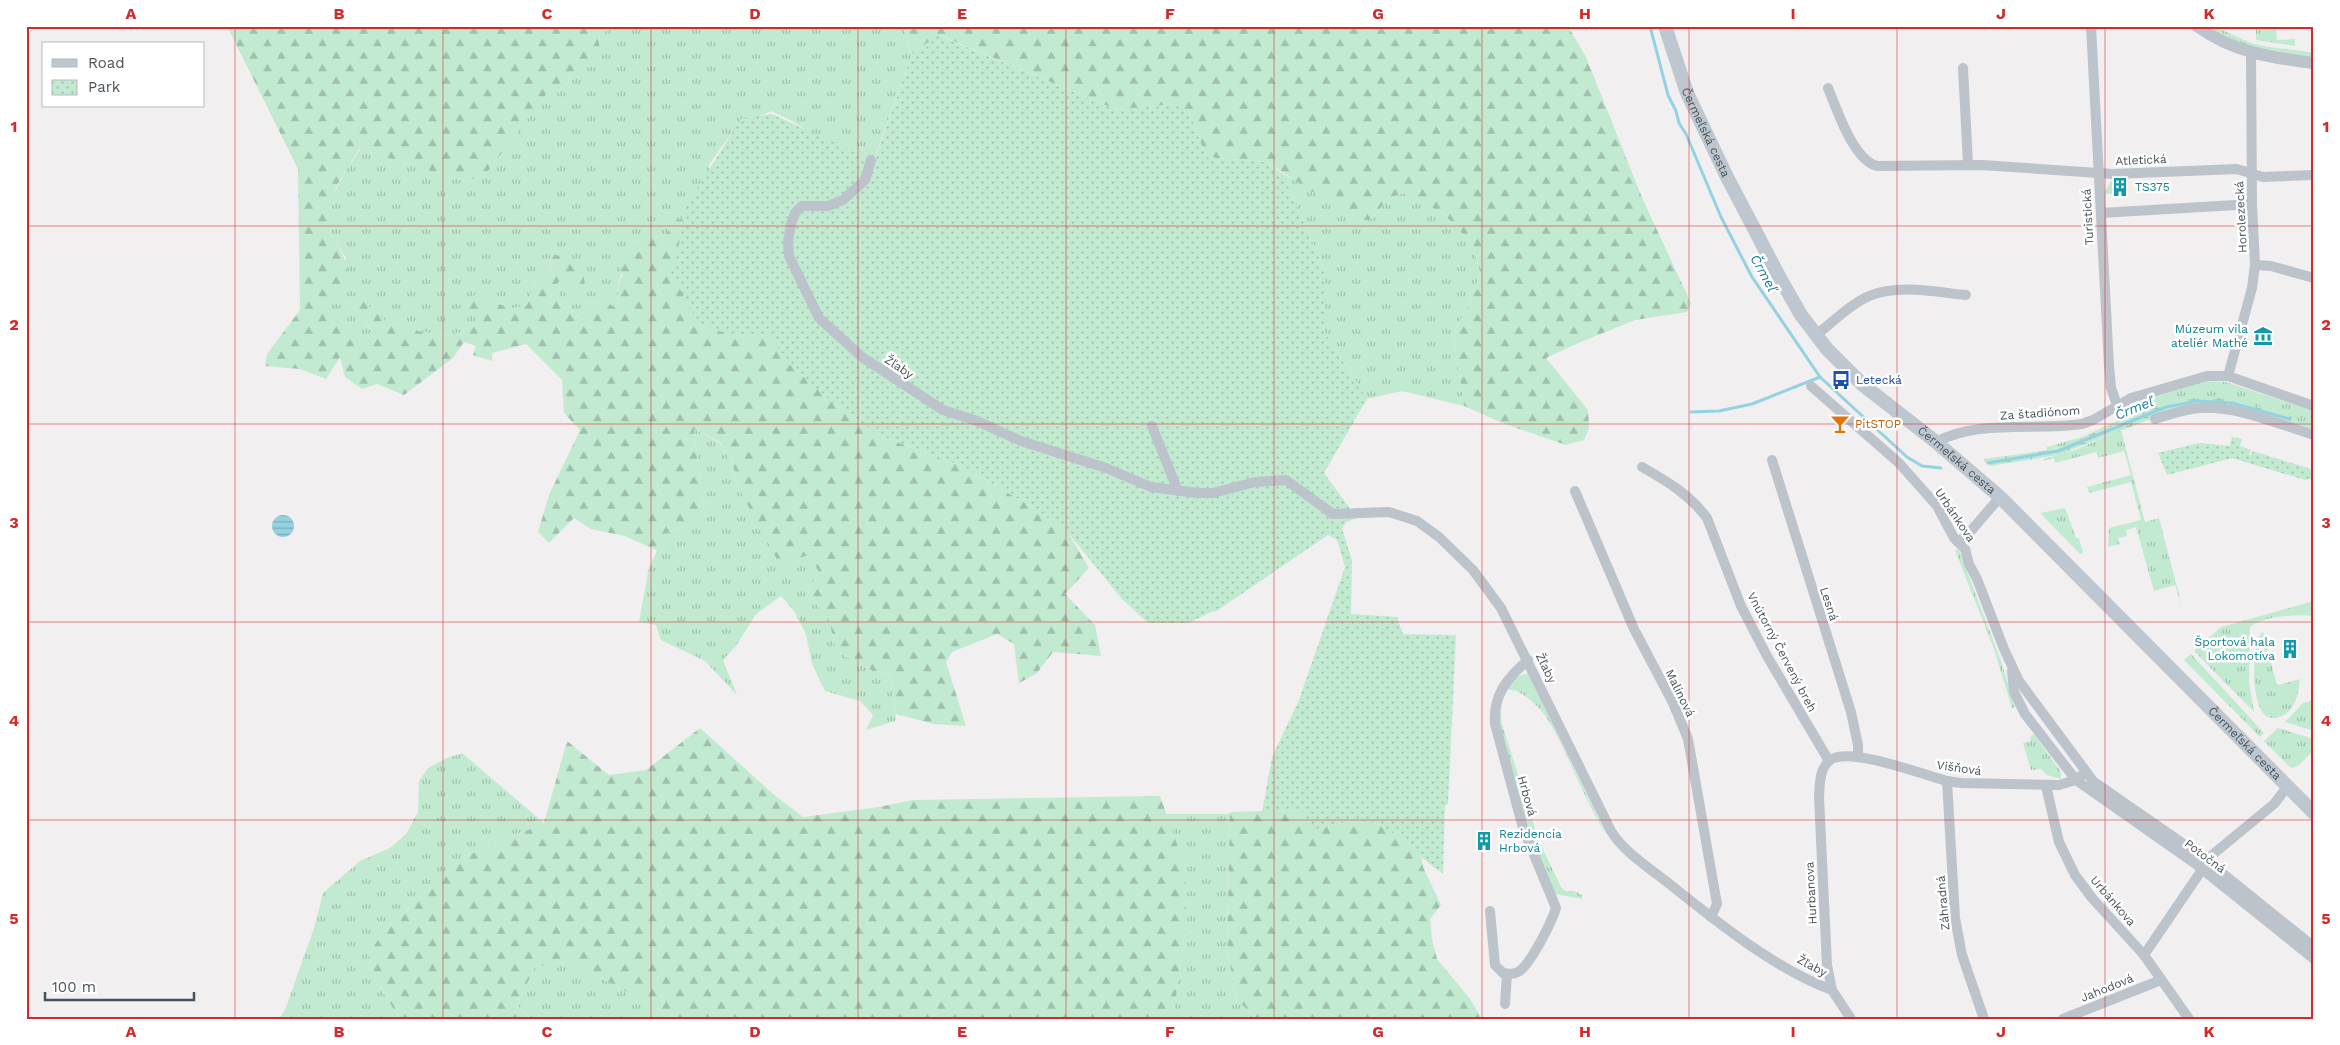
<svg xmlns="http://www.w3.org/2000/svg" width="2340" height="1045" font-family="'Work Sans',sans-serif">
<style>
.grass{fill:url(#grass-tufts)}
.forest{fill:url(#forest-firs)}
.wetland{fill:url(#wetland-marsh)}
.park{fill:url(#park-dots)}
.water{fill:url(#water-rules)}
.lines{fill:none;stroke-linecap:round;stroke-linejoin:round}
.stream{stroke:#94d2e2;stroke-width:3}
.minor{stroke:#bcc3ca;stroke-width:10}
.tertiary{stroke:#bcc3ca;stroke-width:12}
.secondary{stroke:#bec7d0;stroke-width:14}
.grid{fill:none;stroke:#d62828;stroke-width:1;stroke-opacity:0.55}
.labels{text-anchor:middle;stroke-width:5;stroke-linejoin:round;paint-order:stroke}
.street-label{font-size:12px;fill:#49525a;stroke:#fff}
.culture-label{font-size:12px;fill:#0d838f;stroke:#fff;text-anchor:start}
.transit-label{font-size:12px;fill:#164399;stroke:#fff;text-anchor:start}
.food-label{font-size:12px;fill:#c56008;stroke:#fff;text-anchor:start}
.water-label{font-size:14px;font-style:italic;fill:#1c8099;stroke:#fff}
.neatline{fill:none;stroke:#d62828;stroke-width:2}
.grid-label{font-size:16px;text-anchor:middle;font-weight:bold;fill:#d62828}
</style>
<defs>
<pattern id="grass-tufts" width="24" height="20" patternUnits="userSpaceOnUse" patternTransform="scale(1.25)"><rect width="24" height="20" fill="#c2ead1"/><path d="M3 7l-1-3M5 7V3M7 7l1-3M15 17l-1-3M17 17v-4M19 17l1-3" fill="none" stroke="#a0c0ad"/></pattern>
<pattern id="forest-firs" width="22" height="20" patternUnits="userSpaceOnUse" patternTransform="scale(1.25)"><rect width="22" height="20" fill="#c2ead1"/><path d="M5 1l3.5 6h-7zM16 11l3.5 6h-7z" fill="#a0c0ad"/></pattern>
<pattern id="wetland-marsh" width="20" height="14" patternUnits="userSpaceOnUse" patternTransform="scale(1.25)"><rect width="20" height="14" fill="#c2ead1"/><path d="M1 5h8M5 5V1M11 12h8M15 12V8" fill="none" stroke="#a0c0ad"/></pattern>
<pattern id="park-dots" width="8" height="8" patternUnits="userSpaceOnUse" patternTransform="scale(1.25)"><rect width="8" height="8" fill="#c2ead1"/><path d="M2 2h.1M6 6h.1" fill="none" stroke="#a0c0ad" stroke-width="1.8" stroke-linecap="round"/></pattern>
<pattern id="water-rules" width="6" height="5" patternUnits="userSpaceOnUse" patternTransform="scale(1.25)"><rect width="6" height="5" fill="#94d2e2"/><path d="M0 2.5h6" fill="none" stroke="#7badba"/></pattern>
</defs>
<rect width="100%" height="100%" fill="#f1efef"/>
<g class="grass">
<path d="M611,26H903L912,54L873,162L845,154L792,121L771,111L739,125L722,146L709,165V176L688,221L666,234L633,242L617,287L619,301L616,307L598,300L577,317L559,303L558,281L550,253L551,274L536,279L527,305L511,309L475,294L479,316L484,322L469,330L448,336L418,331L406,321L391,325L357,309L372,331L365,338L321,306L335,297L346,258L325,227C331,194 342,176 360,149L467,182L488,171L550,88L558,91L598,39Z"/>
<path d="M2207,26C2220,26 2240,40 2255,44C2274,49 2294,49 2314,53V57L2266,51L2239,43Z"/>
<polygon points="2256,26 2276,26 2277,40 2295,39 2295,46 2256,40"/>
<polygon points="1283,174 1372,219 1388,198 1404,193 1444,214 1473,245 1480,272 1471,301 1453,334 1464,406 1402,391 1367,399 1325,333 1325,271"/>
<polygon points="2127,180 2126,193 2104,194 2111,181"/>
<polygon points="2207,381 2226,382 2314,411 2314,432 2261,415 2170,411 2128,428 2046,451 2047,447 2082,437 2123,418 2120,411 2148,397"/>
<polygon points="694,429 720,443 733,465 738,487 810,555 819,573 807,591 829,620 836,651 873,671 889,673 896,714 895,721 866,730 873,715 860,701 825,691 812,664 806,634 794,611 781,596 756,614 736,646 723,660 737,695 705,661 661,640 656,625 639,622 649,567 666,533 705,519"/>
<polygon points="2121,430 2145,522 2159,518 2182,606 2175,585 2154,591 2136,527 2126,530 2127,536 2118,538 2120,544 2108,547 2109,528 2141,520 2131,482 2089,493 2087,487 2131,475 2124,451 2098,458 2096,452 2055,463 2054,458 2043,461 2044,459 2075,450"/>
<polygon points="2065,508 2076,538 2079,538 2083,553 2080,554 2040,513"/>
<polygon points="1955,550 1959,550 2001,661 2015,707 2012,708 1994,649"/>
<path d="M2314,601V616C2298,614 2263,616 2250,627L2249,682L2254,712L2194,651L2221,627Z"/>
<path d="M2263,631L2276,682L2279,685L2300,679C2299,688 2298,697 2293,706C2288,715 2272,723 2264,714C2251,701 2251,645 2263,631Z"/>
<polygon points="2191,654 2264,733 2260,737 2184,660"/>
<path d="M1528,674L1606,834C1583,798 1570,757 1548,720C1542,709 1520,687 1507,690L1500,704L1502,724L1539,841L1561,887L1565,891H1574L1582,895V899L1555,894C1543,867 1529,841 1521,813C1518,803 1520,792 1516,782C1507,753 1485,716 1506,687C1512,680 1519,674 1528,674Z"/>
<polygon points="2314,700 2314,731 2285,722 2303,703"/>
<polygon points="2278,728 2314,739 2314,750 2298,766 2291,768 2264,741"/>
<polygon points="2034,734 2061,772 2061,779 2047,775 2041,769 2031,770 2023,743 2031,741 2030,737"/>
<path d="M462,753L544,823L462,858L381,935L369,954C376,980 384,997 401,1019H279L285,1010L314,928L323,893L360,861L390,848L406,834L418,812L419,781L428,768L447,758Z"/>
<polygon points="1166,814 1230,814 1227,942 1235,998 1257,1019 1173,1019 1186,925 1186,869"/>
<polygon points="570,961 676,1019 531,1019 517,1005 535,967"/>
</g>
<g class="forest">
<path d="M227,26H611L598,39L600,50L593,66L575,70L558,91L550,89L488,171L467,182L359,149L337,185L325,227C340,249 361,275 335,297C331,301 325,303 321,306L365,338L372,330L356,309L363,301L391,325L406,321L418,331L448,336L469,330L483,322L479,316L466,311L465,302L476,294L511,309L527,305L536,279L551,274L550,253L582,263L585,285L558,282L559,303L577,317L598,300L616,307L619,301L617,287L623,274L616,259L633,242L666,234L676,219L688,221L784,273L789,363L832,402L876,434L964,467L1034,508L1069,534L1089,568L1065,594L1095,625L1101,656L1053,652L1036,674L1019,683L1014,644L997,634L952,652L946,662L966,726L934,724L896,714L889,673L873,671L836,651L829,620L807,591L819,573L810,555L779,563L738,487L733,465L720,442L694,429L705,519L666,533L658,551L625,536L591,529L574,518L549,543L538,532L549,495L580,430L564,413L562,380L526,344L492,353V361L473,355L476,346L464,342L453,358L404,395L377,384L362,389L345,377L340,357L326,379L300,369L265,366L267,354L300,310L298,169Z"/>
<polygon points="903,26 1568,26 1586,57 1643,200 1691,303 1687,312 1635,320 1576,344 1546,358 1588,410 1589,428 1584,440 1566,445 1505,424 1464,406 1453,334 1471,301 1480,272 1473,245 1444,214 1404,193 1388,198 1372,219 1358,221 1267,162 1206,157 1189,112 1176,104 1117,110 939,35 912,54"/>
<path d="M700,728L773,794L803,817L879,807L912,800L1160,796L1186,869V925L1173,1019H676L570,961L535,967L517,1005L531,1019H401C385,998 375,979 369,954L381,935L462,858L544,823L567,741L609,775L646,770Z"/>
<path d="M1303,810L1313,831C1325,828 1338,823 1351,821C1379,816 1401,839 1421,855L1423,867L1441,905L1430,919L1432,939L1437,959L1470,999L1482,1019H1257L1235,998L1227,942L1230,812Z"/>
</g>
<polygon class="wetland" points="2208,396 2240,401 2292,416 2289,423 2254,413 2170,411 2058,455 1990,466 1983,459 2056,449 2164,403"/>
<g class="park">
<path d="M938,35L1117,110L1176,104L1189,112L1206,157L1267,162L1283,174L1325,271V333L1367,399L1324,473L1357,518L1346,522L1342,529L1352,560L1351,614L1397,617L1403,634L1456,635L1448,804L1445,805L1443,873C1413,856 1390,815 1351,821C1338,823 1325,828 1313,831L1302,810L1262,812L1272,757L1299,700L1345,567L1337,540L1328,535L1215,612L1213,611L1189,623H1148L1122,599L1069,534L1034,508L964,467L876,434L832,402L789,364L771,337L726,334L698,322L669,269L675,266L686,206L741,119L772,114L874,161L912,54Z"/>
<polygon points="2232,437 2242,439 2240,446 2251,450 2249,455 2251,455 2253,451 2314,470 2314,478 2305,480 2232,458 2167,475 2158,453 2199,443 2230,446"/>
</g>
<circle class="water" cx="283" cy="526" r="11"/>
<g class="lines">
<g class="stream">
<polyline points="1650,26 1668,95 1676,111 1679,123 1686,134 1721,217 1752,277 1820,377 1907,457 1922,466 1941,468"/>
<polyline points="1691,412 1719,411 1752,404 1820,377"/>
<polyline points="1988,463 2058,451 2166,407 2198,401 2232,403 2290,419"/>
</g>
<g class="minor">
<polyline points="2091,26 2109,366 2111,388 2117,405"/>
<polyline points="1963,68 1968,164"/>
<path d="M1828,88C1837,109 1853,160 1877,166L1982,165L2113,174L2237,169L2263,177L2314,175"/>
<path d="M871,160L865,180L843,200L828,206H802L795,213L791,224L788,242L789,256L819,318L862,357L943,410L977,421L1021,441L1106,468L1151,487L1198,493H1213L1255,482L1286,480L1333,514L1389,512L1417,521L1439,537L1473,570L1501,608L1611,831C1623,851 1648,867 1667,882C1713,919 1776,970 1832,990"/>
<polyline points="2101,213 2252,204"/>
<polyline points="2255,265 2271,266 2314,278"/>
<path d="M1816,335C1833,322 1849,305 1869,296C1898,284 1936,292 1966,295"/>
<polyline points="2228,376 2252,288 2255,265 2252,204 2251,53"/>
<polyline points="1811,386 1899,463 1937,506 1954,538 1965,549 1969,564 1977,579 2004,649 2019,681 2093,781 2201,856 2314,947"/>
<path d="M2155,419C2170,414 2185,409 2200,408C2239,406 2278,424 2314,435"/>
<polyline points="1152,426 1178,491"/>
<path d="M1936,442C1980,419 2034,431 2082,424L2093,420L2131,398L2207,376H2228L2314,406"/>
<polyline points="1772,460 1851,712 1858,745 1858,756"/>
<path d="M1642,467C1667,481 1690,495 1707,518L1741,606L1767,656L1829,761"/>
<polyline points="1575,491 1634,629 1673,703 1688,739 1717,904 1711,917"/>
<polyline points="1958,542 1970,532 2000,497"/>
<polyline points="2012,671 2014,692 2025,714 2076,780 2197,865 2314,959"/>
<polyline points="1947,781 1955,918 1962,955 1984,1019"/>
<polyline points="2046,786 2059,842 2075,875 2092,898 2144,955 2189,1019"/>
<path d="M1490,911L1495,965L1503,973C1508,974 1513,975 1518,972C1530,966 1552,921 1556,908L1523,828L1495,724C1493,695 1507,678 1528,660"/>
<polyline points="2144,955 2212,855 2274,804 2287,787"/>
<polyline points="1505,1004 1507,974"/>
<path d="M1851,1019L1832,990L1827,965L1819,797C1820,784 1819,769 1830,760C1849,746 1924,775 1947,781L1961,783L2059,785L2076,780L2086,772"/>
<polyline points="2063,1019 2161,980"/>
</g>
<path class="tertiary" d="M2197,26C2232,52 2272,58 2314,63"/>
<path class="secondary" id="s1" d="M1665,26L1687,93L1726,175L1781,280L1801,315L1827,349L1863,385L1936,442L2000,497L2314,813"/>
</g>
<path class="grid" d="M235,26V1019M443,26V1019M651,26V1019M858,26V1019M1066,26V1019M1274,26V1019M1482,26V1019M1689,26V1019M1897,26V1019M2105,26V1019M26,226H2314M26,424H2314M26,622H2314M26,820H2314"/>
<defs>
<g id="building-bare" transform="scale(1.5)"><path d="M-4-6H4V6H1V3H-1V6H-4ZM-2.5-4.3h1.7v1.8h-1.7ZM.8-4.3h1.7v1.8H.8ZM-2.5-1h1.7V.8h-1.7ZM.8-1h1.7V.8H.8Z" fill="#0f9aa8" stroke="#fff" stroke-width="2.5" paint-order="stroke"/></g>
<g id="museum-bare" transform="scale(1.5)"><path d="M0-6L6-3V-2H-6V-3ZM-5-1h2V3h-2ZM-1-1h2V3h-2ZM3-1h2V3H3ZM-6 4H6V6H-6Z" fill="#0f9aa8" stroke="#fff" stroke-width="2.5" paint-order="stroke"/></g>
<g id="bus-bare" transform="scale(1.5)"><path d="M-5-6H5V4H4V6H2V4H-2V6H-4V4H-5ZM-3.5-4V0h7V-4ZM-3.5 1.2v1.5H-2V1.2ZM2 1.2v1.5H3.5V1.2Z" fill="#1a4fb4" stroke="#fff" stroke-width="2.5" paint-order="stroke"/></g>
<g id="bar-bare" transform="scale(1.5)"><path d="M-6-5H6L.8 .8V4.5H3.5V6h-7V4.5H-.8V.8Z" fill="#e8710a" stroke="#fff" stroke-width="2.5" paint-order="stroke"/></g>
</defs>
<g fill-rule="evenodd">
<use href="#building-bare" x="2120" y="187"/>
<use href="#museum-bare" x="2263" y="336"/>
<use href="#bus-bare" x="1841" y="380"/>
<use href="#bar-bare" x="1840" y="424"/>
<use href="#building-bare" x="2290" y="649"/>
<use href="#building-bare" x="1484" y="841"/>
</g>
<g class="labels">
<g class="street-label">
<text dy="4" stroke="none"><textPath href="#s1" startOffset="114">Čermeľská cesta</textPath></text>
<text transform="translate(2141 160) rotate(-2)" y="4">Atletická</text>
<text transform="translate(2088 217) rotate(-93)" y="4">Turistická</text>
<text transform="translate(2241 217) rotate(-93)" y="4">Horolezecká</text>
<text transform="translate(899 367) rotate(34)" y="4">Žľaby</text>
<text transform="translate(2040 413) rotate(-4)" y="4">Za štadiónom</text>
<text dy="4" stroke="none"><textPath href="#s1" startOffset="534">Čermeľská cesta</textPath></text>
<text transform="translate(1955 515) rotate(56)" y="4">Urbánkova</text>
<text transform="translate(1829 604) rotate(72)" y="4">Lesná</text>
<text transform="translate(1782 652) rotate(62)" y="4">Vnútorný Červený breh</text>
<text transform="translate(1546 668) rotate(64)" y="4">Žľaby</text>
<text transform="translate(1680 693) rotate(64)" y="4">Malinová</text>
<text dy="4" stroke="none"><textPath href="#s1" startOffset="938">Čermeľská cesta</textPath></text>
<text transform="translate(1959 768) rotate(8)" y="4">Višňová</text>
<text transform="translate(1527 796) rotate(74)" y="4">Hrbová</text>
<text transform="translate(2205 856) rotate(37)" y="4">Potočná</text>
<text transform="translate(1811 893) rotate(-93)" y="4">Hurbanova</text>
<text transform="translate(2113 901) rotate(49)" y="4">Urbánkova</text>
<text transform="translate(1943 903) rotate(-95)" y="4">Záhradná</text>
<text transform="translate(1812 966) rotate(28)" y="4">Žľaby</text>
<text transform="translate(2107 988) rotate(-22)" y="4">Jahodová</text>
</g>
<g class="culture-label">
<text x="2135" y="191">TS375</text>
<text x="2248" y="333" text-anchor="end">Múzeum vila<tspan x="2248" dy="14">ateliér Mathé</tspan></text>
<text x="2275" y="646" text-anchor="end">Športová hala<tspan x="2275" dy="14">Lokomotíva</tspan></text>
<text x="1499" y="838">Rezidencia<tspan x="1499" dy="14">Hrbová</tspan></text>
</g>
<g class="transit-label">
<text x="1856" y="384">Letecká</text>
</g>
<g class="food-label">
<text x="1855" y="428">PitSTOP</text>
</g>
<g class="water-label">
<text transform="translate(1764 273) rotate(61)" y="5">Črmeľ</text>
<text transform="translate(2134 408) rotate(-22)" y="5">Črmeľ</text>
</g>
</g>
<rect width="2340" height="1045" fill="none" stroke="#ffffff" stroke-width="55"/>
<rect x="42" y="42" width="162" height="65" fill="#ffffff" stroke="#b6babd"/>
<rect x="52" y="59" width="25" height="8" fill="#bec7d0" stroke="#b6babd"/>
<text x="88" y="68" font-size="15" fill="#49525a">Road</text>
<rect x="52" y="80" width="25" height="15" fill="url(#park-dots)" stroke="#b6babd"/>
<text x="88" y="92" font-size="15" fill="#49525a">Park</text>
<path d="M45 992v8h149v-8" fill="none" stroke="#49525a" stroke-width="2.5"/>
<text x="52" y="992" font-size="15" fill="#49525a" stroke="#ffffff" stroke-width="4" paint-order="stroke">100 m</text>
<rect x="28" y="28" width="2284" height="990" class="neatline"/>
<g class="grid-label">
<text x="131" y="19">A</text>
<text x="339" y="19">B</text>
<text x="547" y="19">C</text>
<text x="755" y="19">D</text>
<text x="962" y="19">E</text>
<text x="1170" y="19">F</text>
<text x="1378" y="19">G</text>
<text x="1585" y="19">H</text>
<text x="1793" y="19">I</text>
<text x="2001" y="19">J</text>
<text x="2209" y="19">K</text>
<text x="14" y="132">1</text>
<text x="2326" y="132">1</text>
<text x="14" y="330">2</text>
<text x="2326" y="330">2</text>
<text x="14" y="528">3</text>
<text x="2326" y="528">3</text>
<text x="14" y="726">4</text>
<text x="2326" y="726">4</text>
<text x="14" y="924">5</text>
<text x="2326" y="924">5</text>
<text x="131" y="1037">A</text>
<text x="339" y="1037">B</text>
<text x="547" y="1037">C</text>
<text x="755" y="1037">D</text>
<text x="962" y="1037">E</text>
<text x="1170" y="1037">F</text>
<text x="1378" y="1037">G</text>
<text x="1585" y="1037">H</text>
<text x="1793" y="1037">I</text>
<text x="2001" y="1037">J</text>
<text x="2209" y="1037">K</text>
</g>
</svg>
